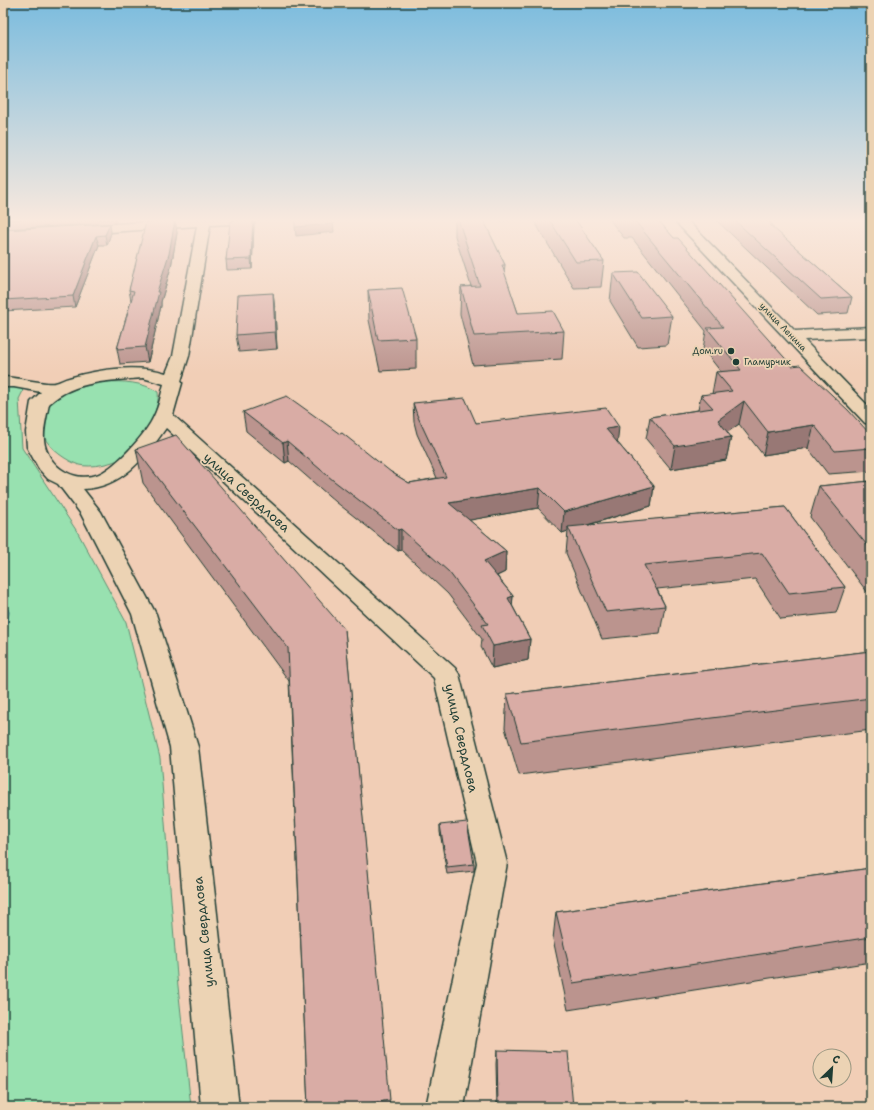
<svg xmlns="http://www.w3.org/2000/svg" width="874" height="1110" font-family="'Shantell Sans',sans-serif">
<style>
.green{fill:#98e1b0;stroke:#5c8f72}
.water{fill:#78c9d0;stroke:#549192}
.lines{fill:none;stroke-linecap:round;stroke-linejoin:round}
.minor-casing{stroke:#1f3d34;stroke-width:3}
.minor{fill:#ecd3b4;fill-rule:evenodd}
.wall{fill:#bb948e;stroke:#1f3d34}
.shaded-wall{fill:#987874;stroke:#1f3d34}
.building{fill:#d9aca5;stroke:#1f3d34}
.poi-dot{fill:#1f3d34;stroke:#ecd3b4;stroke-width:1.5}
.labels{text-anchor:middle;stroke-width:3.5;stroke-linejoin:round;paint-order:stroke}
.far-street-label{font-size:9px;fill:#1f3d34;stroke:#ecd3b4}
.far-poi-label{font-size:9px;fill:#1f3d34;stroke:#ecd3b4;text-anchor:end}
.near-street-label{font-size:13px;fill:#1f3d34;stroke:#ecd3b4}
</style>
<rect width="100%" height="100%" fill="#f1ceb6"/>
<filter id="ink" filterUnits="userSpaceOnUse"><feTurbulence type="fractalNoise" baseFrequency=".025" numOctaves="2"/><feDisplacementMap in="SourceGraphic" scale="8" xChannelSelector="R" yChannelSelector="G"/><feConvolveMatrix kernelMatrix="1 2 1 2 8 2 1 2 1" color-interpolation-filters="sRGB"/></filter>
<g filter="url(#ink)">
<g class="green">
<path d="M105,382C123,381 143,382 158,392C160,407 149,428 140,439C135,445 129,452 123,457C114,464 90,468 79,465C67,461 49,449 44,436C43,433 44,428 44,424C43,415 47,406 54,400C68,388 88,386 105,382Z"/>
<polygon points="3,387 20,388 23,391 19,399 22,448 78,533 126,622 160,758 177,977 191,1107 3,1107 3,659 9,612 3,598"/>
</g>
<polygon class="water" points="3,598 9,612 3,659"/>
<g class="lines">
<g class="minor-casing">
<g id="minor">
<path d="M198,219H257L255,222L251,223L210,225L189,356L181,381L182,383L173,415L455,668L459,674L507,863L464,1107H426L477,863L434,678L166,428C145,458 121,488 83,489L101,512L156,614L198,747L239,1107H201L170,747L132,614L81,514L58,484L48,479L39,469L27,447L26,432L31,402L41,392L14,387H3V377C16,377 46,385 55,383C60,382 64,379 69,378C99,369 137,364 166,373L173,356L197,226L81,234L76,233L75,230L76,227L81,226ZM143,378L164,384C161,395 159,406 154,416C146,434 120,462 103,472C78,486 47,468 44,440C43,428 47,415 49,404C75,380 110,381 143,378Z"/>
<polygon points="673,219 686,219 795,331 871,327 871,337 804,340 871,409 871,424 865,423"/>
</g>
</g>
<use href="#minor" class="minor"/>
</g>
<g class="wall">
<polygon points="3,219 117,219 115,223 3,229"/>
<polygon points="151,219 175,219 172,219 173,221 175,220 177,233 171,267 161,302 161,306 148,362 120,364 117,349 131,301 129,290"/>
<polygon points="233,219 254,219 254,224 252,269 227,270 226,260"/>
<polygon points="455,219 483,219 505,265 504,273 518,313 564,331 562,359 473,365 460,314 461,287 471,286 455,236"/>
<polygon points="498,219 575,219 604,261 601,287 574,288 533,219 499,221"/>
<polygon points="609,219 657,219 674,238 792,366 871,435 871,471 828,474 808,448 763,455 739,424 727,432 731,437 726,460 671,469 646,439 650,417 698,410 701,395 712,394 716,372 721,372 703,349 706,331 632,238 624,238"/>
<polygon points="715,219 766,219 773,225 773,228 852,297 848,313 817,315"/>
<polygon points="110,224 111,233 107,245 99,245 75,307 3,311 3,230"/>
<polygon points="613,273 672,316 667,345 638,347 610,301"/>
<polygon points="368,290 416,338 416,369 380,371 369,320"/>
<polygon points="273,293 275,310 277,349 239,352 236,335"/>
<polygon points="413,403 476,423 617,442 654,486 651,506 585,526 785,507 845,587 836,613 781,619 755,579 657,589 665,606 660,633 602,639 566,553 568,531 562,533 538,508 469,520 506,551 505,572 497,576 513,596 512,605 530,639 528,660 492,668 481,647 482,639 448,594 401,550 398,551 336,502 289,461 285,463 246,431 243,412 391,472 409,483 437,478 417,434 414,422"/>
<polygon points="136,449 345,630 390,1107 308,1107 289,681 143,483"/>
<polygon points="871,481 871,597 810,517 819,486"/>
<polygon points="871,651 871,730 519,775 505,728 507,694"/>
<polygon points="440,825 474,864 474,871 447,874 440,832"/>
<polygon points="871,868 871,962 568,1010 553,939 556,912"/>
<polygon points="497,1050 573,1107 497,1107 496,1064"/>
</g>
<g class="shaded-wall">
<polygon points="172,219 174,227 175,220 177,233 171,267 161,302 161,306 148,362 145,347"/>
<polygon points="253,219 254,219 254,224 252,269 251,259"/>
<polygon points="333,219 334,232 296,236 295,227"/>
<polygon points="110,224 111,233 107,245 105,235"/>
<polygon points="96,236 99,245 75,307 73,296"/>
<polygon points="273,293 275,310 277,349 275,332"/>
<polygon points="744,401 739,424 718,439 731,437 726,460 671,469 675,446"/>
<polygon points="814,425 808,448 763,455 768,432"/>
<polygon points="619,427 617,447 606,429"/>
<polygon points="287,441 289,461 285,463 283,443"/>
<polygon points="654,486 651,506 570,530 568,527 568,531 562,533 564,512"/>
<polygon points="540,488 538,508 448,524 449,503"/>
<polygon points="401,529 401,550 398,551 398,530"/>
<polygon points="506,551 505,572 484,582 484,561"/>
<polygon points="513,596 511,618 508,598"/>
<polygon points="530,639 528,660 492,668 493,646"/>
</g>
<g class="building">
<polygon points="3,219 24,219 3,220"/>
<polygon points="151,219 172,219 171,221 175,220 169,254 157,292 159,292 145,347 117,349 134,291 129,290 146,222 151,222"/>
<polygon points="233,219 253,219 251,259 226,260 230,222 233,221"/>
<polygon points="295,219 333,219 334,224 295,227"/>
<polygon points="458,219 483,219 505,265 502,265 518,313 553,311 564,331 474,336 461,287 480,286"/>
<polygon points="549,219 575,219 604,261 576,262"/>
<polygon points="625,219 657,219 674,238 678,238 792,366 800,365 848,410 871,435 871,448 835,451 814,425 768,432 744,401 718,420 731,437 675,446 650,417 713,408 701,395 732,391 716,372 741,370 707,328 723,327 634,220 626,220"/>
<polygon points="733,219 766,219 773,225 770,225 852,297 821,299"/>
<polygon points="110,224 105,235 96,236 73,296 3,300 3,230"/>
<polygon points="638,272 672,316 642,318 613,273"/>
<polygon points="402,288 416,338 378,340 368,290"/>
<polygon points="273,293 275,332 236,335 238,295"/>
<polygon points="287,396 340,434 342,433 391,472 409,483 446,477 417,415 413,403 465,398 476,423 606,408 619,427 606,429 654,486 564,512 540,488 449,503 506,551 484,561 513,596 508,598 530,639 493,646 482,625 488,624 449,572 401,529 398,530 334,481 287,441 283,443 243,412"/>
<polygon points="176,435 345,630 390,1100 348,1107 308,1107 288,648 136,449"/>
<polygon points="871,481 871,550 819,486"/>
<polygon points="785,507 845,587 789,593 762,553 644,565 665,606 606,612 568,527"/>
<polygon points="871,651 871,698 521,742 507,694"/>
<polygon points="467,822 474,864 447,867 440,825"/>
<polygon points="871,868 871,937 573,983 556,912"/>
<polygon points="497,1050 568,1052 573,1107 498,1107"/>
</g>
</g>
<linearGradient id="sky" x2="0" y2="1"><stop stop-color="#7bbcde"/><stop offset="0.59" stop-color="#f9e9de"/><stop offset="1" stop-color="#f9e9de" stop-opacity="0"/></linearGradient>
<rect width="874" height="374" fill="url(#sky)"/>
<g class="poi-dot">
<circle cx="731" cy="351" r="4"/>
<circle cx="736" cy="362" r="4"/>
</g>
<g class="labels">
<g class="far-street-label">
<text transform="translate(783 327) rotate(46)" y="3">улица Ленина</text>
</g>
<g class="far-poi-label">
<text x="723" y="354">Дом.ru</text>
<text x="744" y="365" text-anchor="start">Гламурчик</text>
</g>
<g class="near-street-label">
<text transform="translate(247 492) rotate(42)" y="5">улица Свердлова</text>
<text transform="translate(462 738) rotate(77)" y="5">улица Свердлова</text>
<text transform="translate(203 932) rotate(-96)" y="5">улица Свердлова</text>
</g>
</g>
<rect width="874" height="1110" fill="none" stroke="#ecd3b4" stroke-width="16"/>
<rect x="8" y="8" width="858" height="1094" fill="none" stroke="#1f3d34" stroke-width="1.5" filter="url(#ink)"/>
<g transform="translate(832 1068) rotate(25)"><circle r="19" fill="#ecd3b4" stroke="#9a9781"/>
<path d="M0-3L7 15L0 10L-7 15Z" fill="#1f3d34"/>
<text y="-6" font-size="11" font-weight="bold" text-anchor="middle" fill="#1f3d34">С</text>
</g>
</svg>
